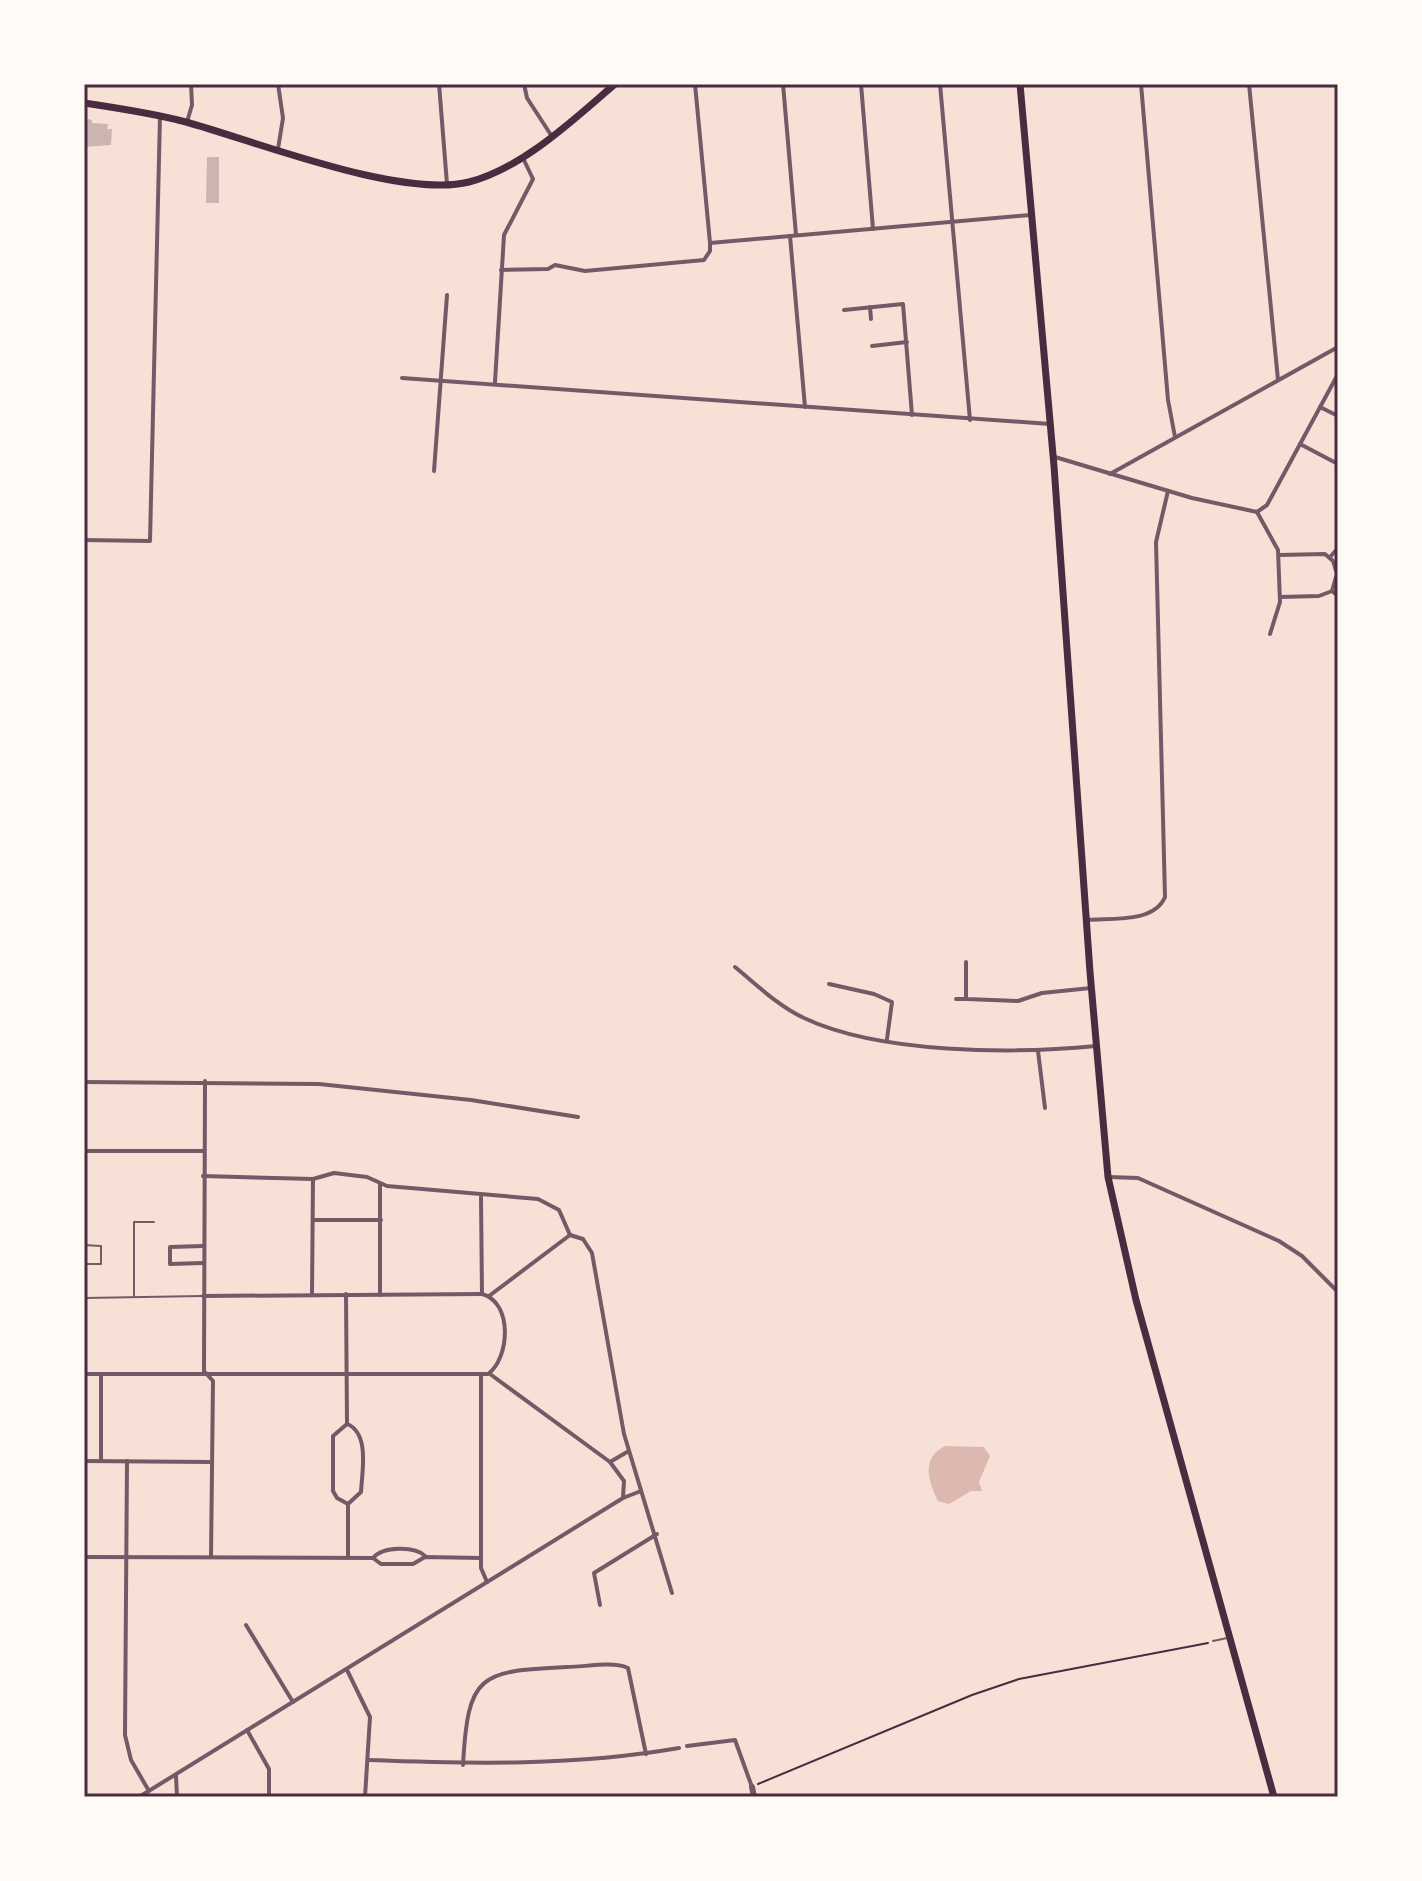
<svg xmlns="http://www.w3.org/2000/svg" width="1422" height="1881" font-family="Overpass,sans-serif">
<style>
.water{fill:#dcb8b0}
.building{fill:#ccb4b1}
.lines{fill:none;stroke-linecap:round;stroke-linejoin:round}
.path{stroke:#4a2c40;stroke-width:2}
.service{stroke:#755966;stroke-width:2}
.minor{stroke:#755966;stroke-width:4}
.tertiary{stroke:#755966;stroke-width:6}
.primary{stroke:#4a2c40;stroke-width:7}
.trunk{stroke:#4a2c40;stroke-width:7}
.neatline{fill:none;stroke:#4a2c40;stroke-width:3}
</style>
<rect width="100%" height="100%" fill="#f7e1d7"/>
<path class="water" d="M945,1446L984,1447L990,1456L979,1482L982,1491H971L949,1504L938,1501C928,1481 921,1458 945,1446Z"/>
<g class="building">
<polygon points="84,118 92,120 92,123 108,124 107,129 112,129 111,145 84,147"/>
<polygon points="207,157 219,157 219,203 206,203"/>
</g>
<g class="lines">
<polyline class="path" points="758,1784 972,1695 1019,1679 1208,1643"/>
<g class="service">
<polyline points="84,1245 101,1246 101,1264 84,1264"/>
<polyline points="134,1297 134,1222 154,1222"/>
<polyline points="84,1298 202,1296"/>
<polyline points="1213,1641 1227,1638"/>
</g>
<g class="minor">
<polyline points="439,84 447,184"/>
<polyline points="524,84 527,98 551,135"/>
<polyline points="783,84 796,235"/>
<polyline points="861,84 873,229"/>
<polyline points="940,84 970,420"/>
<polyline points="1141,84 1168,400 1175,437"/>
<polyline points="1249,84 1278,380"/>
<polyline points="187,122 192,105 191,84"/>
<polyline points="278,149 283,118 278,84"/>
<polyline points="790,236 805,407"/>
<polyline points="710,243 1030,215"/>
<polyline points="501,270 548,269 555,265 585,271 704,260 710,251 710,243 695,84"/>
<polyline points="870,307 871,319"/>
<polyline points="844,310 903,304 912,415"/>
<polyline points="872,346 907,342"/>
<polyline points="402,378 1050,424"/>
<polyline points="495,382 504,235 533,179 523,158"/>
<polyline points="1320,407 1338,416"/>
<polyline points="1300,444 1338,464"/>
<polyline points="1055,457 1192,498 1257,512"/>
<polyline points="434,471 447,295"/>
<polyline points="1110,474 1338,347"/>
<polyline points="1257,512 1267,505 1338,374"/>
<polyline points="1257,512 1278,550 1280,602 1270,634"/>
<polyline points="84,540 150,541 160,116"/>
<polyline points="1279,555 1325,554 1333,561 1336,571"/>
<polyline points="1330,557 1338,548"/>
<polyline points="1332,591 1338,596"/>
<polyline points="1280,597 1319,596 1332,591 1336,577"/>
<path d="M1088,920C1112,918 1154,923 1165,897L1156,542L1168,491"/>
<polyline points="966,962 966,999 1018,1001 1042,993 1091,988"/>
<path d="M735,967C757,985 778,1006 804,1018C880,1054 1013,1054 1096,1046"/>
<polyline points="829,984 874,994 892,1002 887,1039"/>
<polyline points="956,999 966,999"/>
<polyline points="1038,1051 1045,1108"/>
<polyline points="205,1081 204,1371 213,1381 211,1557"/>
<polyline points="84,1082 319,1084 471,1100 578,1117"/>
<polyline points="84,1151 204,1151"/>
<polyline points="203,1176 313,1179 334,1173 367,1177 387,1186 538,1199 559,1210 570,1235"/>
<polyline points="1109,1177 1138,1178 1279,1241 1302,1256 1338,1292"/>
<polyline points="313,1220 381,1220"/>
<polyline points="570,1235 583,1239 592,1253 624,1434 672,1593"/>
<polyline points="203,1246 170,1247 170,1264 203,1263"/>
<polyline points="312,1294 313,1179"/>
<polyline points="346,1294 347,1424 333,1436 333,1491 337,1498 348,1504"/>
<polyline points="380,1295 380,1185"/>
<polyline points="203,1296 482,1294"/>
<polyline points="489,1296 570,1235"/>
<path d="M84,1374H488C510,1358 513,1302 482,1294L481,1197"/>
<polyline points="490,1374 610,1462 627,1452"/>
<polyline points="481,1376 481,1568 487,1582"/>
<path d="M347,1424C370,1433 362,1472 361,1492L348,1504V1557"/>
<polyline points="84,1461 211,1462"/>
<polyline points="101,1461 101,1374"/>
<polyline points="127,1461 125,1735 131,1760 149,1791"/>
<polyline points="610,1462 624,1481 623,1498"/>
<polyline points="84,1557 373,1558 381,1564 413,1564 425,1557 481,1558"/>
<path d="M373,1558C383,1546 415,1546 425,1556"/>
<polyline points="600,1605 594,1573 657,1534"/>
<polyline points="246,1625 293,1702"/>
<polyline points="347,1670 370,1717 365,1797"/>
<polyline points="247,1730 269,1769 269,1797"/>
<polyline points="687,1746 735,1740 752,1787"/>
<path d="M368,1760C473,1764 575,1766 679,1748"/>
<path d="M463,1765C468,1674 479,1671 567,1667C585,1667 612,1661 628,1668L646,1754"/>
<polyline points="176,1776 177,1797"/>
<polyline points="139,1797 623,1498 641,1491"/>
</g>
<polyline class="tertiary" points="752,1787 754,1797"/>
<polyline class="primary" points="1020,84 1054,466 1090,972 1108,1177 1136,1300 1274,1797"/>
<path class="trunk" d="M84,103C118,108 152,113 186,122C255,141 401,199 469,182C523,168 574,119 615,84"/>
</g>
<rect width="1422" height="1881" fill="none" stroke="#fffaf5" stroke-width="172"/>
<rect x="86" y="86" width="1250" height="1709" class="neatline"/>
</svg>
